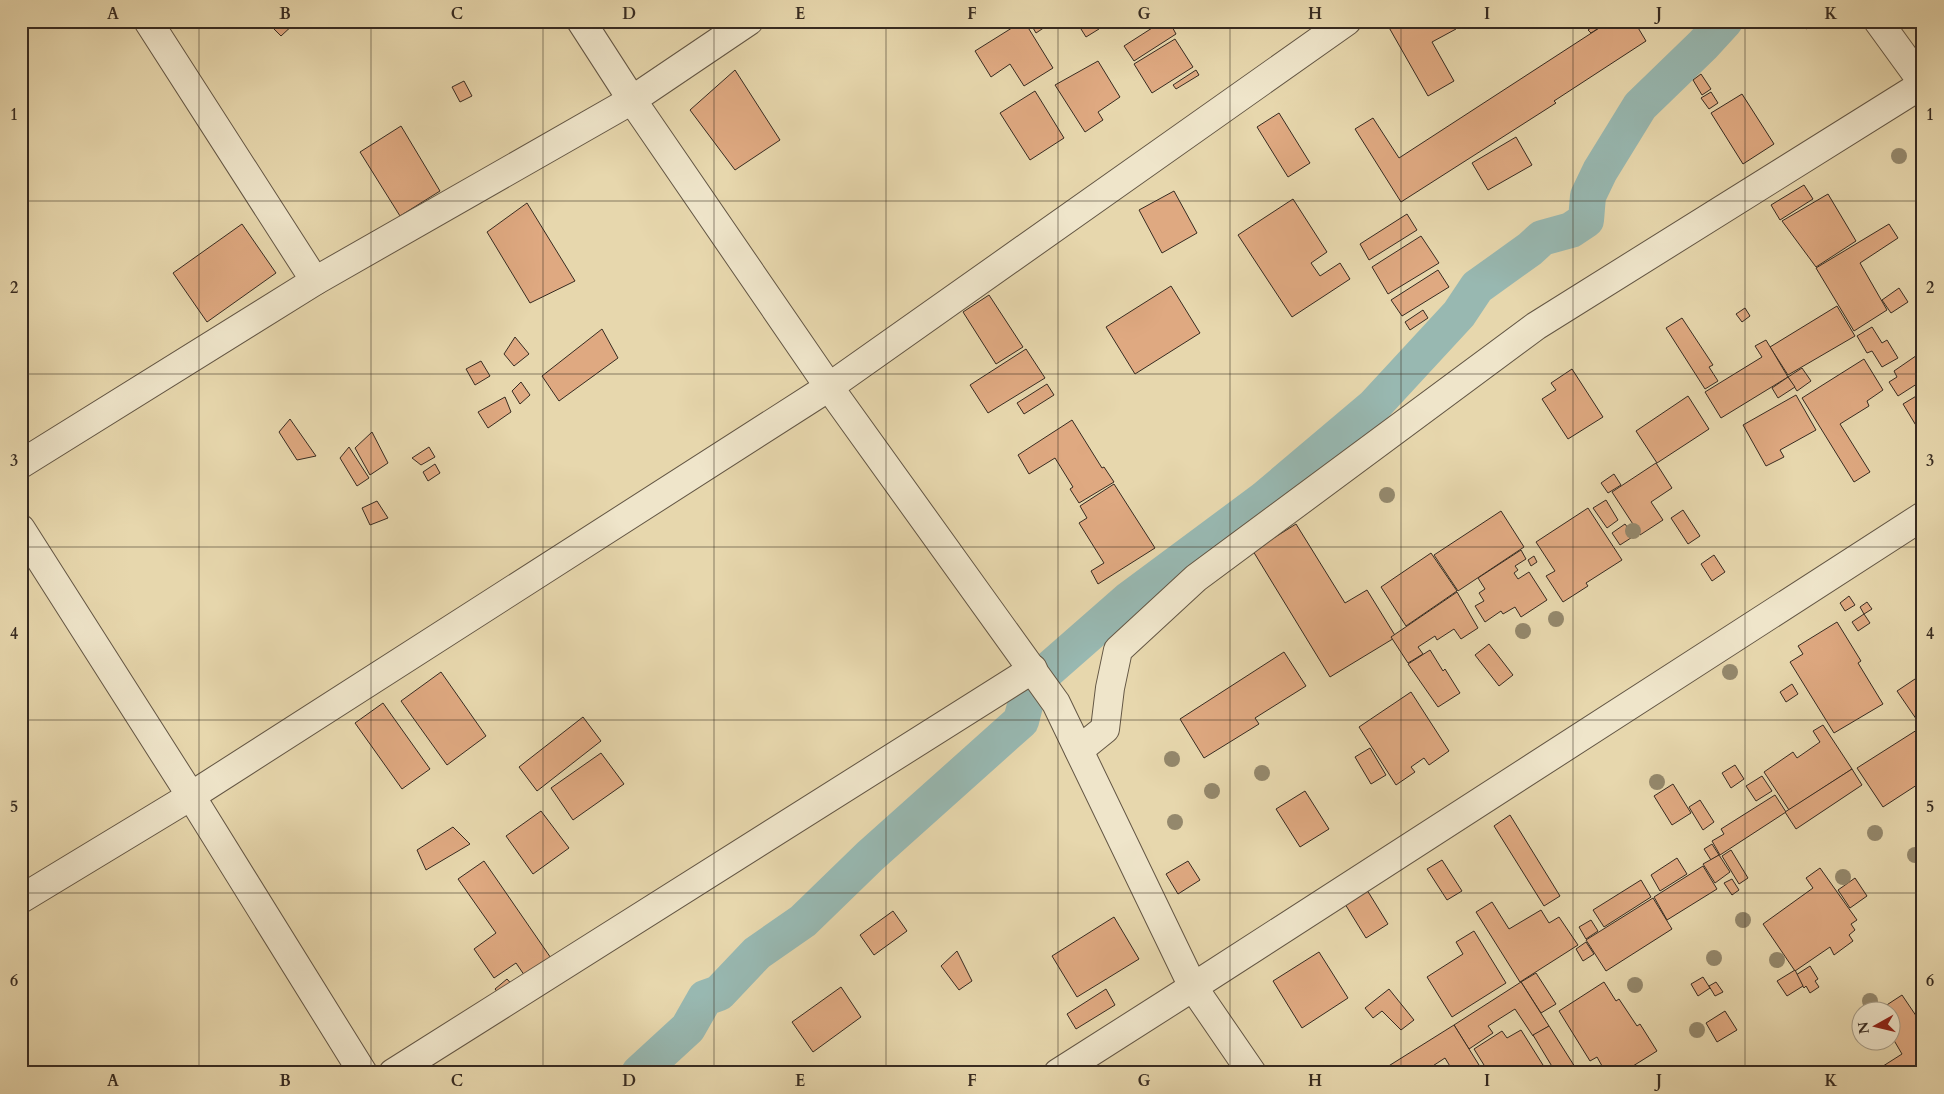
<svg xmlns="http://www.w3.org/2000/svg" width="1944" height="1094" font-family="Cardo,serif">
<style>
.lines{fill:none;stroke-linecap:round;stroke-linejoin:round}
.canal{stroke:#98b8b1;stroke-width:36}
.building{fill:#dfa981;stroke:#372b21}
.minor-casing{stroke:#635644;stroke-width:30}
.tertiary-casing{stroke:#635644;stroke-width:30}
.minor{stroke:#efe5ca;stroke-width:28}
.tertiary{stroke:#efe5ca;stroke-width:28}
.tree{fill:#94886c}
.grid{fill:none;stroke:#372b21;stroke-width:1;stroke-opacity:0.55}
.neatline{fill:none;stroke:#372b21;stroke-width:2}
.grid-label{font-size:16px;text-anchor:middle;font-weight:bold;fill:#372b21}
</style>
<rect width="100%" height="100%" fill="#e7d7ad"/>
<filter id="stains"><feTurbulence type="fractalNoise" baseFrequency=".004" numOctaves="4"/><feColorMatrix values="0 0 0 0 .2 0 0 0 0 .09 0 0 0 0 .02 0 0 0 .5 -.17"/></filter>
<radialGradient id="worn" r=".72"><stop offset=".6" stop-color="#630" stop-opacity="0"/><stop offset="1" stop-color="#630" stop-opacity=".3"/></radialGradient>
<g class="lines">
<path class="canal" d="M639,1073L688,1028L705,998L719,993L757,953L803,921L870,856L1021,721C1025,706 1028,689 1039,678L1128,600L1264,499L1374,406L1459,314L1477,287L1530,249L1542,238L1571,230L1586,220L1588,196L1600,171L1640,106L1703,45L1725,21"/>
</g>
<g class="building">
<polygon points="274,21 294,21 295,23 281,36 270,25"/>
<polygon points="1023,21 1024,21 1053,68 1024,86 1010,64 991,77 975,51"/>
<polygon points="1029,21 1054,21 1036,33"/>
<polygon points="1076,21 1094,21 1099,29 1086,37"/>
<polygon points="1163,21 1169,21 1176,34 1134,61 1124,46"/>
<polygon points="1391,21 1452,21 1456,29 1432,42 1454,81 1428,96 1387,24"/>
<polygon points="1600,21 1610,21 1591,33 1588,30"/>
<polygon points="1610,21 1634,21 1646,41 1554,101 1556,103 1401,202 1355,129 1373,118 1399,158"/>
<polygon points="1801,21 1818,21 1806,29"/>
<polygon points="1175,39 1193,67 1152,93 1134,64"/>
<polygon points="1098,61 1120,97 1098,112 1103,120 1085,132 1055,85"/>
<polygon points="735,70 780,140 735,170 690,110"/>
<polygon points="1196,70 1199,75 1176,89 1173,85"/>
<polygon points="1701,74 1711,89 1702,95 1693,80"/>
<polygon points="464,81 472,96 460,102 452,87"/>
<polygon points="1035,91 1064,138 1030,160 1000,113"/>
<polygon points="1711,92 1718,103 1709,109 1701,98"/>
<polygon points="1742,94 1774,144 1743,164 1711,113"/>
<polygon points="1279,113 1310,163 1288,177 1257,127"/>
<polygon points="401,126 440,191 400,216 360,152"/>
<polygon points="1516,137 1532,165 1488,190 1472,163"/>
<polygon points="1804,185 1813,199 1780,220 1771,205"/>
<polygon points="1174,191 1197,233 1162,253 1139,210"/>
<polygon points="1828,194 1856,241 1816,267 1782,221"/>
<polygon points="1293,199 1327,252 1311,263 1320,276 1340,263 1350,279 1292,317 1238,235"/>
<polygon points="527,203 575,281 530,303 487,232"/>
<polygon points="1407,214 1417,230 1369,260 1360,244"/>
<polygon points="242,224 276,273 207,322 173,273"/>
<polygon points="1889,224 1898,238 1860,263 1887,310 1854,331 1816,268"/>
<polygon points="1421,236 1439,263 1388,294 1372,267"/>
<polygon points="1438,270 1449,287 1402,316 1391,300"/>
<polygon points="1171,286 1200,333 1135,374 1106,327"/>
<polygon points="1899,288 1908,302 1891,313 1882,300"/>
<polygon points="989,295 1023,347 996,364 963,312"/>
<polygon points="1837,306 1855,336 1788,375 1770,347"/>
<polygon points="1745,308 1750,316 1742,322 1736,314"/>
<polygon points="1423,310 1428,318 1410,330 1405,322"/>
<polygon points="1682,318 1713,365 1709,367 1718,381 1705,389 1666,328"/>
<polygon points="1872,327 1882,343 1887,340 1898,358 1882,367 1872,351 1867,353 1857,336"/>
<polygon points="602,329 618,358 559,401 542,376"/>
<polygon points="515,337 529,354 514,366 504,354"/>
<polygon points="1766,340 1788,377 1721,418 1705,392 1762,357 1755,346"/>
<polygon points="1026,349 1045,378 988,413 970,385"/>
<polygon points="1923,351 1923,380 1898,396 1889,382 1897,377 1894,371"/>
<polygon points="1864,359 1883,390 1867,401 1869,406 1840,424 1870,472 1854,482 1802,398"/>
<polygon points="481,361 490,376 475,385 466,369"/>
<polygon points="1802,368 1811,381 1797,391 1788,377"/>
<polygon points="1572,369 1603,417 1568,439 1542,399 1556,390 1551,383"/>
<polygon points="1788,377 1795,387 1778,398 1772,388"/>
<polygon points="521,382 530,395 520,404 512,391"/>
<polygon points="1047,384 1054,395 1024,414 1017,403"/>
<polygon points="1923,392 1923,437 1903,404"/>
<polygon points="1796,395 1816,430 1780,450 1784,457 1766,466 1743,425"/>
<polygon points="1688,396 1709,429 1657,463 1636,431"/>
<polygon points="505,397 511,412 488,428 478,412"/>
<polygon points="290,419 316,456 297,460 279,432"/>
<polygon points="1072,420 1102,468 1104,467 1114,482 1079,503 1070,489 1073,487 1055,458 1029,474 1018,455"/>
<polygon points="372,432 388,463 370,475 355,448"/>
<polygon points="349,447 369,478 357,486 340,458"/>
<polygon points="429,447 435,457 421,465 412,458"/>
<polygon points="1656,463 1672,488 1651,502 1663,520 1640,535 1612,492"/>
<polygon points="435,464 440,473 428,481 423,472"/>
<polygon points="1614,474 1621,485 1608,493 1601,483"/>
<polygon points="1114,484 1155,548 1098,584 1091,571 1104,563 1079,523 1087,518 1080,506"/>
<polygon points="1606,500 1618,520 1607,528 1593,508"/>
<polygon points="377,501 388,518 370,525 362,508"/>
<polygon points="1588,508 1622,560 1586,583 1588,586 1563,602 1546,576 1555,571 1536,542"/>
<polygon points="1683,510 1700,536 1688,544 1671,518"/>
<polygon points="1501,511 1524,547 1458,591 1434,555"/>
<polygon points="1296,524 1345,603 1367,590 1396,637 1330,677 1253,551"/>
<polygon points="1625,524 1634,536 1620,545 1612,533"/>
<polygon points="1521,550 1526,559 1515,566 1518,570 1514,573 1518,579 1529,572 1547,600 1521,617 1515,607 1503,614 1501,611 1485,622 1475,606 1484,601 1479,593 1485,589 1478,578"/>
<polygon points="1431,553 1457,591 1406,626 1381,587"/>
<polygon points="1714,555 1725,572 1712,581 1701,564"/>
<polygon points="1534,556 1537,562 1531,566 1528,560"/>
<polygon points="1457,592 1478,628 1461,639 1454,629 1437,640 1435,636 1418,647 1423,654 1408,663 1391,637"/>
<polygon points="1849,596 1855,605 1845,611 1840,603"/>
<polygon points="1867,602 1872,609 1864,614 1860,607"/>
<polygon points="1864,614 1870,623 1858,631 1852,622"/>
<polygon points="1837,622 1861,661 1858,663 1883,704 1834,733 1790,662 1803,654 1798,646"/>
<polygon points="1489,644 1513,675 1499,686 1475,655"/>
<polygon points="1430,650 1443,671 1445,669 1460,693 1438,707 1408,664"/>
<polygon points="1284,652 1306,686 1255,718 1259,724 1204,758 1180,719"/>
<polygon points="441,672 486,736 447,765 401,701"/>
<polygon points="1918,677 1921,681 1923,680 1923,725 1921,726 1897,691"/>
<polygon points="1792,684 1798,694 1786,702 1780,692"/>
<polygon points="1411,692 1449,751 1429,765 1424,758 1411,767 1415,772 1396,785 1359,727"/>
<polygon points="383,703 430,769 402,789 355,723"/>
<polygon points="583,717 601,741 537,791 519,767"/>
<polygon points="1823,725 1852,769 1789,810 1764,772 1793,752 1797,758 1820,742 1813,731"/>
<polygon points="1920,728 1923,733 1923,761 1920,763 1923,768 1923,781 1883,807 1857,768"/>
<polygon points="1370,748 1386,775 1371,784 1355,757"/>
<polygon points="601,753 624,784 573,820 551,788"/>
<polygon points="1735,765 1744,779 1731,788 1722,773"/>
<polygon points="1852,769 1862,785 1796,829 1785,812"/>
<polygon points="1762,776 1772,791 1756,801 1746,786"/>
<polygon points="1673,784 1691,813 1672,825 1654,796"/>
<polygon points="1305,791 1329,829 1300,847 1276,809"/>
<polygon points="1775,795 1786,812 1720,855 1712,841 1724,834 1721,829"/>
<polygon points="1700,800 1714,822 1703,830 1689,807"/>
<polygon points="541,811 569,848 533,874 506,836"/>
<polygon points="1510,815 1560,896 1544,906 1494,826"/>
<polygon points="453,827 470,844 426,870 417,850"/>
<polygon points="1712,844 1719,855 1711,860 1704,849"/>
<polygon points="1731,850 1748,878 1739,884 1722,856"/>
<polygon points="1719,855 1730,872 1715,883 1703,864"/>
<polygon points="1677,858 1687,874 1660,891 1651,875"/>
<polygon points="1442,860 1462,891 1447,900 1427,869"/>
<polygon points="484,861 553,961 527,979 516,963 494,978 474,949 496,933 458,879"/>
<polygon points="1188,861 1200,880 1178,894 1166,874"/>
<polygon points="1703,866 1717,889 1667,920 1654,897"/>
<polygon points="1820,868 1857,920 1851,924 1855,930 1849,935 1853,941 1834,955 1830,947 1795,971 1763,924 1813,888 1806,878"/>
<polygon points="1855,878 1867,896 1850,908 1838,890"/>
<polygon points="1732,879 1739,890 1732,895 1724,883"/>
<polygon points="1641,880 1651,897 1604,927 1593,910"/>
<polygon points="1367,890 1388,924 1366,938 1345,904"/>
<polygon points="1653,898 1672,929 1606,971 1586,940"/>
<polygon points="1492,902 1509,929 1541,910 1549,923 1559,917 1578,945 1520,982 1476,912"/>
<polygon points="893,911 907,931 874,955 860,935"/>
<polygon points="1114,917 1139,959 1077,997 1052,956"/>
<polygon points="1591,920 1598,931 1586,939 1579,927"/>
<polygon points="1474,931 1506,983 1452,1017 1427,977 1463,954 1456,942"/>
<polygon points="1586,942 1594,954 1583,961 1576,949"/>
<polygon points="957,951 972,981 959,990 941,966"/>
<polygon points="1319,952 1348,998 1302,1028 1273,981"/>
<polygon points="1810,966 1818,979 1815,981 1819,987 1810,993 1806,986 1804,988 1796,975"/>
<polygon points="1795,970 1803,986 1787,996 1777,981"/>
<polygon points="1536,973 1556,1004 1541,1013 1521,982"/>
<polygon points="1703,977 1710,988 1698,996 1691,984"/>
<polygon points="507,979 516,989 503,999 495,989"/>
<polygon points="1521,982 1549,1026 1533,1036 1515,1009 1488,1026 1493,1033 1469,1049 1454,1025"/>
<polygon points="1604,982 1616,1001 1619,999 1637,1026 1640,1024 1657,1051 1633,1066 1636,1070 1632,1073 1606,1073 1597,1057 1590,1061 1559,1011"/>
<polygon points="1716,982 1723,992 1715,996 1709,986"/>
<polygon points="841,987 861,1017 813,1052 792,1022"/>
<polygon points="1106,989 1115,1005 1076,1029 1067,1014"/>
<polygon points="1389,989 1414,1020 1401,1030 1382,1011 1373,1018 1365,1008"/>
<polygon points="1902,995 1923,1026 1923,1073 1883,1073 1880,1068 1902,1054 1892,1037 1892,1012 1876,1012"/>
<polygon points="1725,1011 1737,1030 1717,1042 1706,1023"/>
<polygon points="1454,1025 1484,1073 1454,1073 1445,1058 1422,1073 1391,1073 1387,1067"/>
<polygon points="1549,1026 1575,1067 1566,1073 1556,1073 1533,1035"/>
<polygon points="1521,1030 1548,1073 1489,1073 1474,1049 1502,1031 1507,1038"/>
</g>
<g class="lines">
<g class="minor-casing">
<g id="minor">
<polyline points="148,21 315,281"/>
<polyline points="581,21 632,100 829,387 1056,703 1193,987 1252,1073"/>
<polyline points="1878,21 1923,83"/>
<polyline points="21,464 315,281 632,100 749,21"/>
<polyline points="1079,750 1105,729 1110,688 1118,650 1196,578 1536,326 1923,84"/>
<polyline points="21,899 191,796 829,387 1347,21"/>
<polyline points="393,1073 1033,669"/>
<polyline points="1058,1073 1193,987 1923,516"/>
</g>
</g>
<g class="tertiary-casing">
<polyline id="tertiary" points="21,529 191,796 363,1073"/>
</g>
<use href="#minor" class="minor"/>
<use href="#tertiary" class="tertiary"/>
</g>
<g class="tree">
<circle cx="1899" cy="156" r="8"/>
<circle cx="1387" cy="495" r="8"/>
<circle cx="1633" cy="531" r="8"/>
<circle cx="1556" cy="619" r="8"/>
<circle cx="1523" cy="631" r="8"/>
<circle cx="1730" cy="672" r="8"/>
<circle cx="1172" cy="759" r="8"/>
<circle cx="1262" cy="773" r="8"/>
<circle cx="1657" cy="782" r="8"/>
<circle cx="1212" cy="791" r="8"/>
<circle cx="1175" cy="822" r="8"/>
<circle cx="1875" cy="833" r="8"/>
<circle cx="1915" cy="855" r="8"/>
<circle cx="1843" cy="877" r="8"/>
<circle cx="1743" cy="920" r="8"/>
<circle cx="1714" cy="958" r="8"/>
<circle cx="1777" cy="960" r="8"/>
<circle cx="1635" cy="985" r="8"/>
<circle cx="1870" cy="1001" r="8"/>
<circle cx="1697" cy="1030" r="8"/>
</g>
<path class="grid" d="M199,21V1073M371,21V1073M543,21V1073M714,21V1073M886,21V1073M1058,21V1073M1230,21V1073M1401,21V1073M1573,21V1073M1745,21V1073M21,201H1923M21,374H1923M21,547H1923M21,720H1923M21,893H1923"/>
<rect width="1944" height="1094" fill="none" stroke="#e7d7ad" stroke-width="55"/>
<g transform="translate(1876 1026) rotate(262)"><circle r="24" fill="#efe5ca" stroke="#a59b86"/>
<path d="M0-4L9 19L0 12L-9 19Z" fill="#8f2418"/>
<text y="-8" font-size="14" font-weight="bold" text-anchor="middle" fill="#372b21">N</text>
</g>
<rect x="28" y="28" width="1888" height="1038" class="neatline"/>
<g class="grid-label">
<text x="113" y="19">A</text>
<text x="285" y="19">B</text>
<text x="457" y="19">C</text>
<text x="629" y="19">D</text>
<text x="800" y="19">E</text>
<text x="972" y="19">F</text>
<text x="1144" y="19">G</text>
<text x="1315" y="19">H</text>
<text x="1487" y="19">I</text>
<text x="1659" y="19">J</text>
<text x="1831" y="19">K</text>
<text x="14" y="120">1</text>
<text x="1930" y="120">1</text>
<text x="14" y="293">2</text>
<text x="1930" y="293">2</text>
<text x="14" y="466">3</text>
<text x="1930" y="466">3</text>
<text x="14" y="639">4</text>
<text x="1930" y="639">4</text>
<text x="14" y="812">5</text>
<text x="1930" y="812">5</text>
<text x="14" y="986">6</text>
<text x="1930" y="986">6</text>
<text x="113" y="1086">A</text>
<text x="285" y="1086">B</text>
<text x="457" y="1086">C</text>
<text x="629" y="1086">D</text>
<text x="800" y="1086">E</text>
<text x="972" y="1086">F</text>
<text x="1144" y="1086">G</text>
<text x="1315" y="1086">H</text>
<text x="1487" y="1086">I</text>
<text x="1659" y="1086">J</text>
<text x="1831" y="1086">K</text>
</g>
<rect width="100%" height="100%" filter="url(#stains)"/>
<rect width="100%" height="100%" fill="url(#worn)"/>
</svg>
